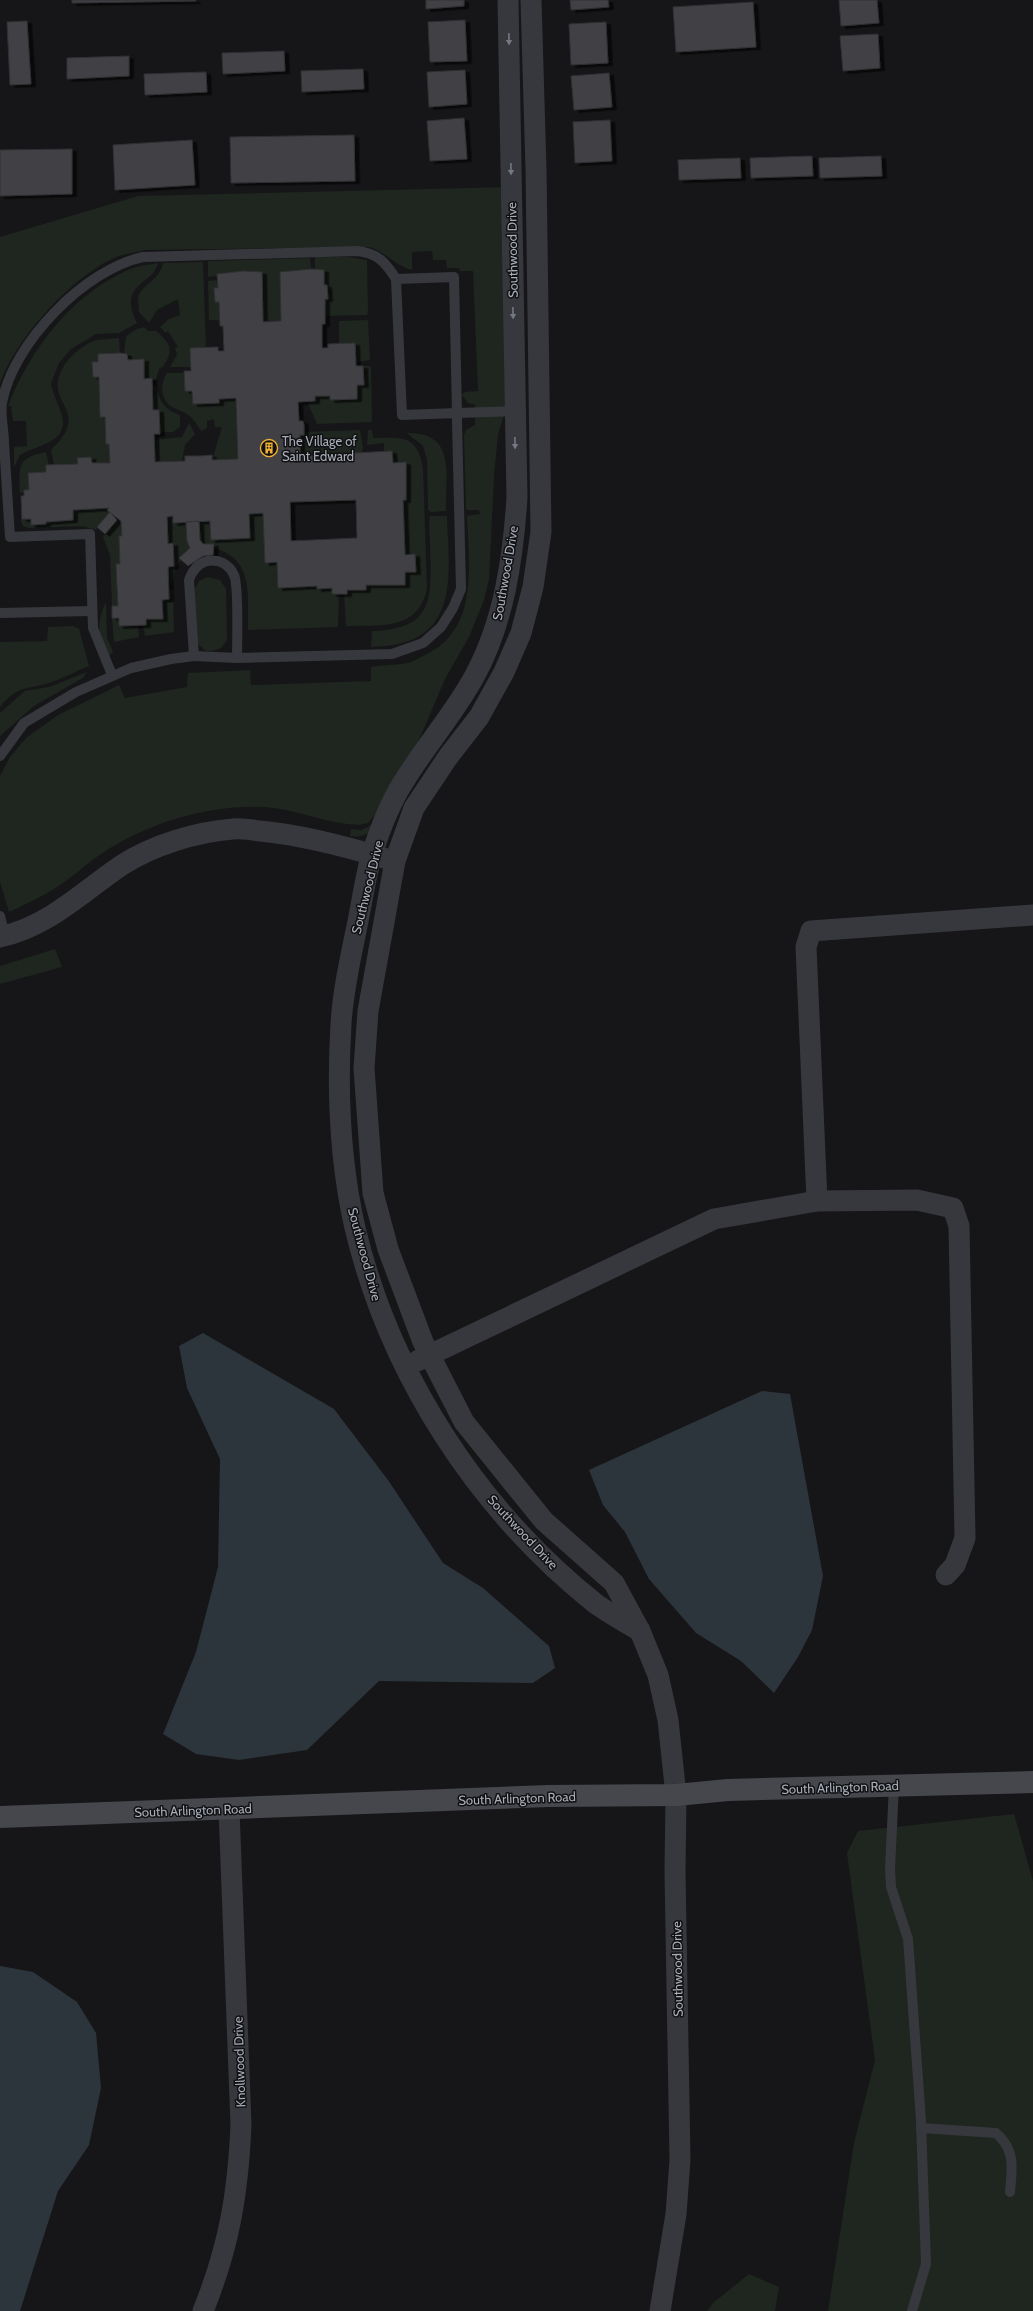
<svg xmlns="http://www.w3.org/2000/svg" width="1033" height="2311" font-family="Cabin,sans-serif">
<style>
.green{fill:#1e261f}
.water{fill:#2c353c}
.building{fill:#404145;stroke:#303034;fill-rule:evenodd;filter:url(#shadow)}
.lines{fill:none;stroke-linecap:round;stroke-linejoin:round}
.lane{stroke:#37383d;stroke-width:10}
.street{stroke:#37383d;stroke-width:21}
.secondary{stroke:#45474d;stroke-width:22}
.oneway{fill:#757881}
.labels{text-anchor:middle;stroke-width:3;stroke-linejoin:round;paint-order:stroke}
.street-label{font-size:13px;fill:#a8adb8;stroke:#111113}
.poi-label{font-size:13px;fill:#a8adb8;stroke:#111113;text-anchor:start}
</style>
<defs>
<filter id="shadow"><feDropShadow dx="4.5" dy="2.5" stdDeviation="0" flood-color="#0009"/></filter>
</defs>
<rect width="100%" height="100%" fill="#161618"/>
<g class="green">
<path d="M512,187L508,403L498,434L494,476L489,580L484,600L469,637L445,679L388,813C377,827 369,839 350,836L351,829L361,830L374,824L375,815L368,823L359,825C327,824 296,809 264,807C206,805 148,823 101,854C86,864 74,876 60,885C44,896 26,904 9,912L0,882V776L10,757L26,738L58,715L119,685L125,698L187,687L188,673L250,670L251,685L371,681V667C383,665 396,665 408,663C414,661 419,658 425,655C479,630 469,565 467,516L480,514L479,510H466L464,435L466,430L475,425V405L468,403L462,395L465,392L478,391L473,271H460L459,268H447L446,260H433L432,251L412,252V270C395,266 385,251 369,247L145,250C134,253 120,254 110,260C68,281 15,340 0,384V237L138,196Z"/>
<polygon points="315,257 349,257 367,260 368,312 367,315 325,316 325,299 328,298 327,285 324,285 324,270 315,270"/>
<polygon points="310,258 311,269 280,272 281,321 263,322 261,272 243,271 217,274 217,276 208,277 208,261"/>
<path d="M203,262L206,348L191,367H170L177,355L175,348L178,347L168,331L166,333L160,327L169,319L180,315L178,299L157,310L149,323L139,312L138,296C145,283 160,279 163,263Z"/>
<path d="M158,263C154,285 117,282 137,323L119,333L96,334L71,349L59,363L51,383C53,395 59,405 62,416C69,443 34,446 20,455L14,467V447L27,446L26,421H13L11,406H8C30,350 71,295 128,270C137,266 148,265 158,263Z"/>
<polygon points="217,280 218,288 214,288 215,302 219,302 220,320 209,320 208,281"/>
<polygon points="368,320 370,360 356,362 339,344 339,321"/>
<path d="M144,327L148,331H156C171,344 175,350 162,368L160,367L156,379L152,380L151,378L144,379V359L128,360L127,354H124L126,336L137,329Z"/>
<path d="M119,338L120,353L98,354V362H92L93,377H99L100,417H105L106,444H109L110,463H92L91,457L78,458V464L54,465L51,450C58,442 65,437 68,425C71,413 62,404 59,393C52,371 77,346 97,340C104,339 112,339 119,338Z"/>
<polygon points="363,366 370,366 371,368 372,422 317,424 307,401 315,401 315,396 330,396 330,400 357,399 357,385 364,385"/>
<path d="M167,373H185V391H192L193,404L219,403V399L236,398L238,459L212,460L222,427H215L214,419L207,421V428L201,431C197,424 193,418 187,414C182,411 177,410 172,407C160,399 160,384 167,373Z"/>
<path d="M152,385L156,386C160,402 164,409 180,415V427L173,432H160L159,410H153Z"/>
<polygon points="189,423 195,434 185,445 182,461 155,462 154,440 182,437"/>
<polygon points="360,430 363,448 361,453 300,456 300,435 304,432"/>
<path d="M368,430H372L373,438C402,438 417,434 423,468L427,588C419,631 379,625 346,626L344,594L347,590H366V585H405V572L416,571L415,554L405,555L403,500H405L406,462L393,463L392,451H384V443L367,445Z"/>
<path d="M407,433C457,432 445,475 446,511L431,512L428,510L427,459L423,446Z"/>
<path d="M46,452L49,465H46V472L28,473L29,490L20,493C19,465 17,458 46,452Z"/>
<polygon points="21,496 22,519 31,519 32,525 46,524 46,522 73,520 73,510 109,508 107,510 110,512 96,530 83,526 29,528 23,526 21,522"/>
<path d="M263,513L266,563L277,562L279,588L317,586V589L332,588V594H339L338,627L248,630C247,595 255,561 215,548V544H203L200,540L199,521Z"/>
<polygon points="173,516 173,523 186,522 187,541 190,548 179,558 181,560 175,569 172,585 169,585 168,567 174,566 173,544 168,544 167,517"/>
<path d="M430,516H447C448,563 461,631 398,644C390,646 380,646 371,647L372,631C437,629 431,596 430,544C430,535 428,525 430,516Z"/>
<polygon points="117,520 121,521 122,536 119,536 120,564 116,564 118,606 112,606 110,555 103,537"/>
<polygon points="208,577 220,580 226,589 227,640 221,648 212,651 206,651 198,644 194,590 199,581"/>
<polygon points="169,590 173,590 174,632 145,636 143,625 146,625 146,619 162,619 162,600 169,599"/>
<path d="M106,602L107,638L113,652L108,657C99,634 95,626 106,602Z"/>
<polygon points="112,618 119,618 119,626 138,625 139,637 114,642"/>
<path d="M73,626L79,629L89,666C76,671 64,678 52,682C26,691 20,683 0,707V642L47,641L48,627Z"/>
<polygon points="87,672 83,678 34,706 0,736 0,713 25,691 49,687"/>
<polygon points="55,949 62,967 0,984 0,966"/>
<polygon points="1014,1814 1033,1881 1033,2311 828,2311 854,2143 875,2060 847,1853 858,1831"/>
<polygon points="749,2274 779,2287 775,2311 707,2311 713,2303"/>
</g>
<g class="water">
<polygon points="203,1333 334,1409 388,1480 443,1563 483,1588 549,1646 555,1668 533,1683 379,1681 307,1750 239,1760 196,1754 163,1734 196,1652 218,1567 220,1459 187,1388 179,1346"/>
<polygon points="762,1391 790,1394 823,1576 812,1630 798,1657 774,1693 741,1661 696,1633 649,1579 625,1532 603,1505 589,1470"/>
<polygon points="0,1966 33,1972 77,2002 96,2033 101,2088 89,2145 58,2191 20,2311 0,2311"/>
</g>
<g class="building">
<polygon points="72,0 196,0 196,1 72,3"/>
<polygon points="426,0 464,0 464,6 426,9"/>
<polygon points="570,0 608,0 609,7 571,10"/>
<polygon points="839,0 877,0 879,23 841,26"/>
<polygon points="753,2 756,47 676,52 673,7"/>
<polygon points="465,20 467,61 430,62 428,22"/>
<polygon points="27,21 31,84 10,85 7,22"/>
<polygon points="606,22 608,63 571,65 569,24"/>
<polygon points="878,34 880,68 843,71 840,36"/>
<polygon points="284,51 285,71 223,74 222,53"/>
<polygon points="129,56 129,76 67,79 67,58"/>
<polygon points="363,69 364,89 302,92 301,71"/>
<polygon points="465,70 467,104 429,107 427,72"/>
<polygon points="206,72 207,92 145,95 144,74"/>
<polygon points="609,73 612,107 574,110 571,76"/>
<polygon points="464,118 467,159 430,161 427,121"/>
<polygon points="610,120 612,161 575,163 573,122"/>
<polygon points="354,135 355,181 231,183 230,137"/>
<polygon points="192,140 195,185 115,190 113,145"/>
<polygon points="72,149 72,194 0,196 0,150"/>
<polygon points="812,156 813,176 751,178 750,158"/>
<polygon points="881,156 882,176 820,178 819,158"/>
<polygon points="740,158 741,178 679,180 678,160"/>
<path d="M312,269L324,270V285H327L328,299H325V324H322V348H328V344L355,343L356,366H363L364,385H357V399L330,400V396H315V401L298,402L299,421H303L304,425V435H300V456L392,451L393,463L406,462V500H403L405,555L415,554L416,572H405V585H366V590H347V594H332V588L317,589V586L278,588L277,562L265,563L263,513L249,514L250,538L211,540L210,521L173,523V516L167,517L168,544L173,543L174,566L168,567L169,599L162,600L163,619H146V625L119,626V618H112V606H118L116,564H120L119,536H122L121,521L107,510L109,508L73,510V520L46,522V524L31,525V519H22L21,496H24V490H29L28,473L46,472V465L78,464L77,458L91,457L92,463H110L109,444H106L105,417H100L99,377H93L92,362H98V354L120,353L127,354L128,360L144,359V379L152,378L153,410H159L160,434H154L155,462L185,461V456H200L212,455V460L238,459L236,398L219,399V403L193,404L192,391H185L184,371H191L190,348L218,347V351H224L223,326H220L219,302H215L214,288H218L217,274L244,271L262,272L263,322L281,321L280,272ZM356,500L357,538L291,541L290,502Z"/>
<polygon points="110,512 117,520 105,534 97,527"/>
<polygon points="199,521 200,540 203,544 214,544 213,555 203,556 188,566 179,558 190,548 187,541 186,522"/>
</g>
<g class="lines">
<g class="lane">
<polyline points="0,613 91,611"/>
<path d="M194,656L189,580C192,571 197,564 207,561C219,559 229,564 234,575C239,585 237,643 237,658"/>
<path d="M112,675L93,628L90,534L10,537C8,505 6,474 4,443C4,430 0,415 2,403C12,344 85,269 143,257L357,251C378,253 386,263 396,279"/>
<path d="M0,756L24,723L76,692L131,668L171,659L194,656L237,658L392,654L423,643L441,627L453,608L461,589L457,421V413L454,277L396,279L402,415C440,414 477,412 515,411"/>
<polyline points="0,916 5,936"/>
<polyline points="894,1785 890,1869 891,1887 908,1939 921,2121 926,2264 912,2311"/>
<path d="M921,2128L996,2133C1016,2150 1012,2169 1010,2192"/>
</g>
<g class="street">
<path d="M508,0L517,498C513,558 504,623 474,677C455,712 427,744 406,778C391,800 380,829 372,854C366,874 363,896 359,916C352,952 343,988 341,1024C337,1091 340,1162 355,1228C390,1375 478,1510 596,1604C610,1614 625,1622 640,1631L614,1583L544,1521L464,1422L423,1342L388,1249L373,1193L364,1068L368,1011L395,861L414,808L448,757L479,717L504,672L521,633L533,587L541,532L536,169L531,0"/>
<path d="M0,937C48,927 82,892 122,865C153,845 196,832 233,829C242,828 252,830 260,831C303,835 344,846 384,858"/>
<polyline points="817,1201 806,947 811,931 1033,915"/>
<polyline points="417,1361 714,1219 817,1201 917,1200 953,1208 959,1226 965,1538 955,1565 946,1575"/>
<polyline points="640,1631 658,1675 668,1720 676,1795 675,1872 680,2160 676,2214 660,2311"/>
<path d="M203,2311C229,2247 238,2194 241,2125L229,1809"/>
</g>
<polyline class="secondary" points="0,1817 548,1796 676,1795 728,1790 1033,1782"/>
</g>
<defs><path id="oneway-solid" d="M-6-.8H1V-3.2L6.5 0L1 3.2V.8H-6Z"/></defs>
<g class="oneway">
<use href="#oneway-solid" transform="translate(509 39) rotate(89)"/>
<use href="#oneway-solid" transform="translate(511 169) rotate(89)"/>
<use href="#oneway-solid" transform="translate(513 313) rotate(89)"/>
<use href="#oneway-solid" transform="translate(515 443) rotate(89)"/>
</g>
<defs>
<g id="building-ring" transform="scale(0.9)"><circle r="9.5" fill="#111113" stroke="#f2b134" stroke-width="1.5"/><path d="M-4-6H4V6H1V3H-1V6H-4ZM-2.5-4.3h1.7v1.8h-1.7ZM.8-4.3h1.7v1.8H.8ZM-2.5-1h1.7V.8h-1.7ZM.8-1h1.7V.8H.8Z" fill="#f2b134"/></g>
</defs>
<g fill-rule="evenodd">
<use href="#building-ring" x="269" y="448"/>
</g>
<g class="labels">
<g class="street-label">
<text transform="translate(512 250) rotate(-91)" y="5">Southwood Drive</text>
<text transform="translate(505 573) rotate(-80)" y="5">Southwood Drive</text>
<text transform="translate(367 887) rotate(-76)" y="5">Southwood Drive</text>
<text transform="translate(365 1254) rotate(75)" y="5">Southwood Drive</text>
<text transform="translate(523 1532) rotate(47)" y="5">Southwood Drive</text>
<text transform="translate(840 1787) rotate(-2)" y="5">South Arlington Road</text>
<text transform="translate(517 1798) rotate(-2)" y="5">South Arlington Road</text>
<text transform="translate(193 1810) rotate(-2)" y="5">South Arlington Road</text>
<text transform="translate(677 1969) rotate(-91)" y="5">Southwood Drive</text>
<text transform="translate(239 2062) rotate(-92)" y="5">Knollwood Drive</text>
</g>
<g class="poi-label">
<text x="282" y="446">The Village of<tspan x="282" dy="15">Saint Edward</tspan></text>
</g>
</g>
</svg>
